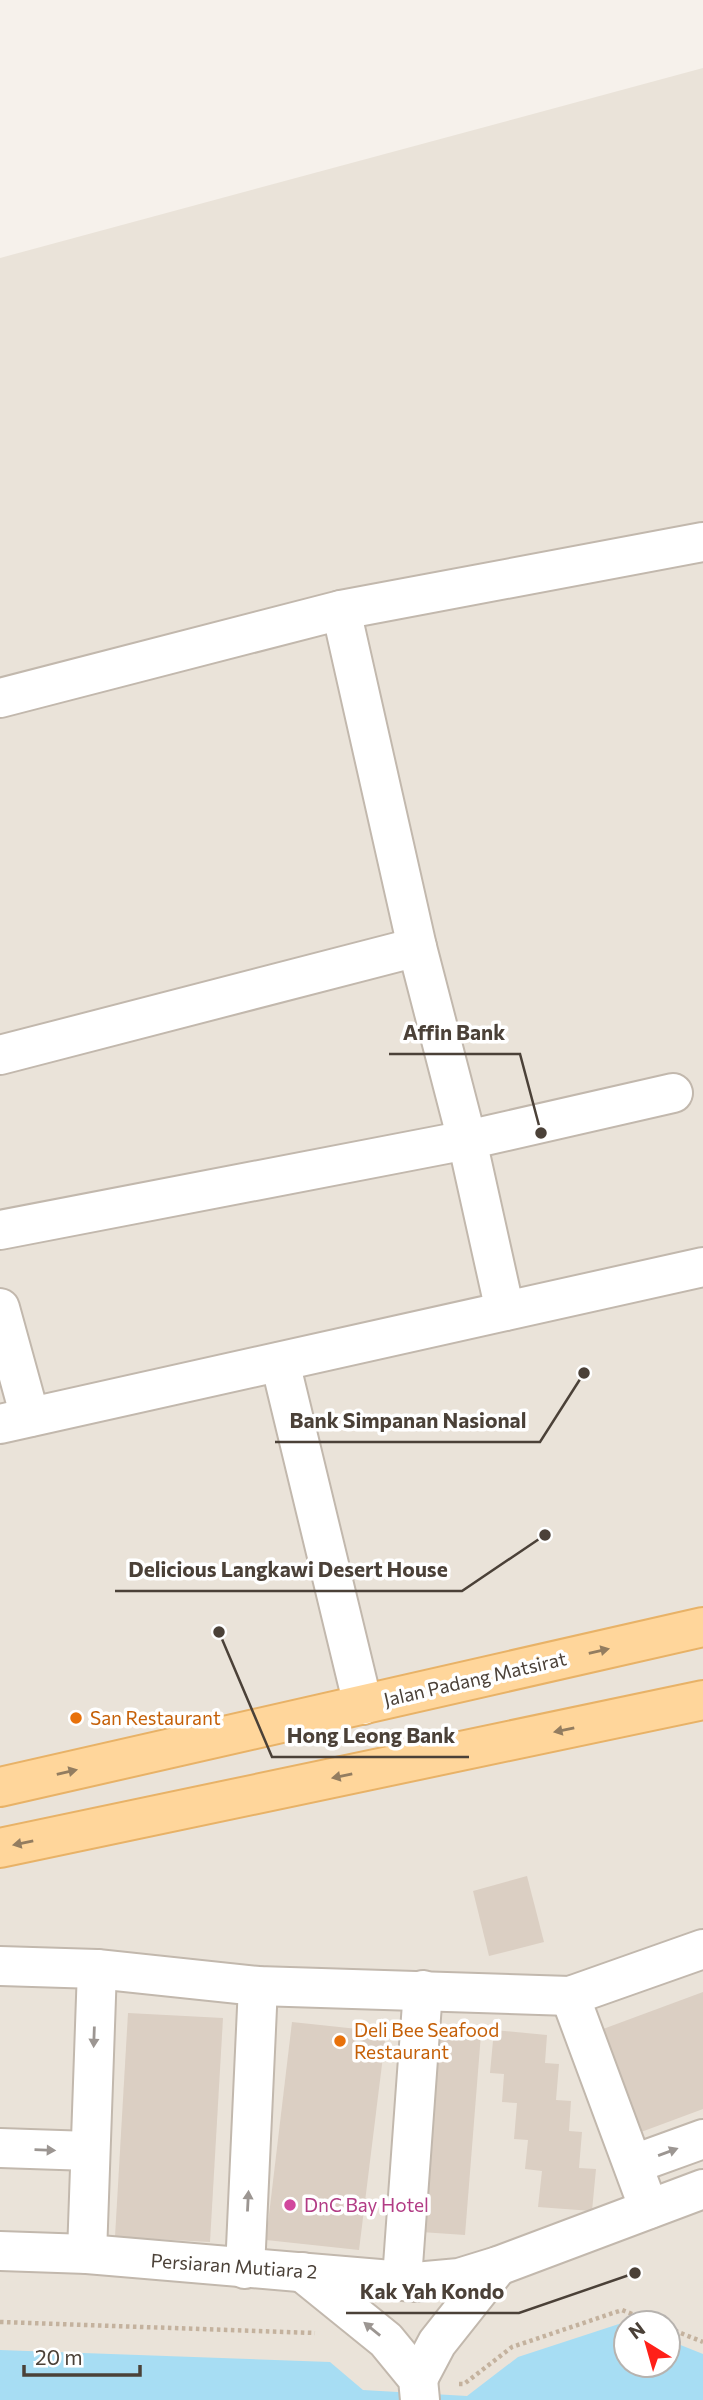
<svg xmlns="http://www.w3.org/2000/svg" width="703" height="2400" font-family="Commissioner,sans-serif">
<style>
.residential{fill:#eae3d9;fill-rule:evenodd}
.water{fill:#a7ddf3}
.building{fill:#dbcfc3}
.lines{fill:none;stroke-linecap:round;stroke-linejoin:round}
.minor-casing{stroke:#c2b8ad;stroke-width:42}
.major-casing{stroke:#e8b267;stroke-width:42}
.path{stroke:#c4b29e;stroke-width:4.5;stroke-dasharray:3.5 3.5;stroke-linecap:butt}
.minor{stroke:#fff;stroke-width:38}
.major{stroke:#ffd69b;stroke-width:38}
.oneway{fill:#937d60}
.oneway2{fill:#9c9692}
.food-dot{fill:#e8710a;stroke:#fff;stroke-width:2.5}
.hotel-dot{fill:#d1479c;stroke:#fff;stroke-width:2.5}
.labels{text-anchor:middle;stroke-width:7;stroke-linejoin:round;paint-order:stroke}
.street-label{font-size:19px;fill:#4b4138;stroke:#fff}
.food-label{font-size:19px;fill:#c56008;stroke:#fff;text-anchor:start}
.hotel-label{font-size:19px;fill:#b23c85;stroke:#fff;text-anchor:start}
.leader{fill:none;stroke:#4b4138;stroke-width:2.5}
.callout-dot{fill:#4b4138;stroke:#fff;stroke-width:2.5}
.callout-label{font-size:21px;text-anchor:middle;font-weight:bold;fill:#4b4138;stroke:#fff;stroke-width:7;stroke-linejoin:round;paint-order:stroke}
</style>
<rect width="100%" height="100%" fill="#f6f1eb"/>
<path class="residential" d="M703,68V2400H0V258ZM626,2323H668V2365H626Z"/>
<polygon class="water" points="622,2323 626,2324 626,2365 668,2365 668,2340 703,2354 703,2400 0,2400 0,2350 330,2362 363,2390 467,2396 518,2357"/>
<g class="building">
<polygon points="527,1876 544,1942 489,1956 473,1891"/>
<polygon points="703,1992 703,2109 633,2135 595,2032"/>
<polygon points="128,2013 223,2018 210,2242 115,2237"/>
<polygon points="292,2022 386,2032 359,2250 266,2240"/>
<polygon points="494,2030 547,2035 545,2063 559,2064 556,2100 571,2101 569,2131 582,2132 579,2168 596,2169 592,2211 538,2207 542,2171 525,2169 528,2140 514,2139 517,2103 502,2102 504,2074 490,2073"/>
<polygon points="435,2031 481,2034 465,2235 421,2232"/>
</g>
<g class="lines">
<g class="minor-casing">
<g id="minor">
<polyline points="341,610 417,947 467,1140 505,1311"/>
<polyline points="0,698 341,610 703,542"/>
<polyline points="0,1055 417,947"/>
<polyline points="0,1230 467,1140 673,1093"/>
<polyline points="0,1308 30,1417"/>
<polyline points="280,1362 363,1705"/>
<polyline points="0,1424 703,1267"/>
<polyline points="0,1966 97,1969 258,1986 570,1996 703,1949"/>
<polyline points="570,1996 649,2209"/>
<polyline points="0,2148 90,2151"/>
<polyline points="634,2164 703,2139"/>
<polyline points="0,2251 87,2254 415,2282 459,2278 498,2266 703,2189"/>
<polyline points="87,2254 97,1969"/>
<polyline points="245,2269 258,1986"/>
<polyline points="302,2272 386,2340 418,2379 420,2400"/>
<polyline points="402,2279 423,1990"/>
<polyline points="418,2379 437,2343 498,2266"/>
</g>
</g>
<g class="major-casing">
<g id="major">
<polyline points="0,1787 703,1627"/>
<polyline points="0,1848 703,1700"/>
</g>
</g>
<g class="path">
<polyline points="0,2322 315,2333"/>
<polyline points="668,2328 703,2342"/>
<polyline points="459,2384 464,2384 512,2347 622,2310 655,2323"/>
</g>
<use href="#minor" class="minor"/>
<use href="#major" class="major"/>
</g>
<defs><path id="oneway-solid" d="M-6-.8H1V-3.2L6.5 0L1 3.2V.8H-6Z" transform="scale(1.75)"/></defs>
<g class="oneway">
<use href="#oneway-solid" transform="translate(599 1651) rotate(-13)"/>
<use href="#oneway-solid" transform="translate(564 1730) rotate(168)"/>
<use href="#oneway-solid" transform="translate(67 1772) rotate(-13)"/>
<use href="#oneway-solid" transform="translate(342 1776) rotate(168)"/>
<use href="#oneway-solid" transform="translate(23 1843) rotate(168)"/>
</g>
<g class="oneway2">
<use href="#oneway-solid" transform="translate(94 2037) rotate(92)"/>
<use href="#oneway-solid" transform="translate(45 2150) rotate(2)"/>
<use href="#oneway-solid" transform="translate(668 2152) rotate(-20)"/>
<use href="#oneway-solid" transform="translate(248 2201) rotate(-87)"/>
<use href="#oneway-solid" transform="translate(372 2329) rotate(-141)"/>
</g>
<g class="food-dot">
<circle cx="76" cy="1718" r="7"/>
<circle cx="340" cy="2041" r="7"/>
</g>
<circle class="hotel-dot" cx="290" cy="2205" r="7"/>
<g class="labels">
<g class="street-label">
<text transform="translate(475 1679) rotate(-13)" y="7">Jalan Padang Matsirat</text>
<text transform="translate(234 2266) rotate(4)" y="7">Persiaran Mutiara 2</text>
</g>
<g class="food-label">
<text x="90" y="1725">San Restaurant</text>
<text x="354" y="2037">Deli Bee Seafood<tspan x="354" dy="22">Restaurant</tspan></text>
</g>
<g class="hotel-label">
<text x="304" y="2212">DnC Bay Hotel</text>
</g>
</g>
<path class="leader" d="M541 1133L520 1054H389M584 1373L540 1442H275M545 1535L462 1591H115M219 1632L272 1757H469M635 2273L519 2313H346"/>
<g class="callout-dot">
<circle cx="541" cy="1133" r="7"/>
<circle cx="584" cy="1373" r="7"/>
<circle cx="545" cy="1535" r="7"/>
<circle cx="219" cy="1632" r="7"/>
<circle cx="635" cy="2273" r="7"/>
</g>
<g class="callout-label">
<text x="454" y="1040">Affin Bank</text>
<text x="408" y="1428">Bank Simpanan Nasional</text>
<text x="288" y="1577">Delicious Langkawi Desert House</text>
<text x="371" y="1743">Hong Leong Bank</text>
<text x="432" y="2299">Kak Yah Kondo</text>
</g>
<g transform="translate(647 2344) rotate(323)"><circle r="33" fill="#ffffff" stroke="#b7b3af" stroke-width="2"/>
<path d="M0-5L12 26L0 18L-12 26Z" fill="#ff2019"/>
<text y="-10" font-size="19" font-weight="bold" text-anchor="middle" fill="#4b4138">N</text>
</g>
<path d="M24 2365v10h116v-10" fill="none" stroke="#4b4138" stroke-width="3.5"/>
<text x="35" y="2365" font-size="21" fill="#4b4138" stroke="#ffffff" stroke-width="5" paint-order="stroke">20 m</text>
</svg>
